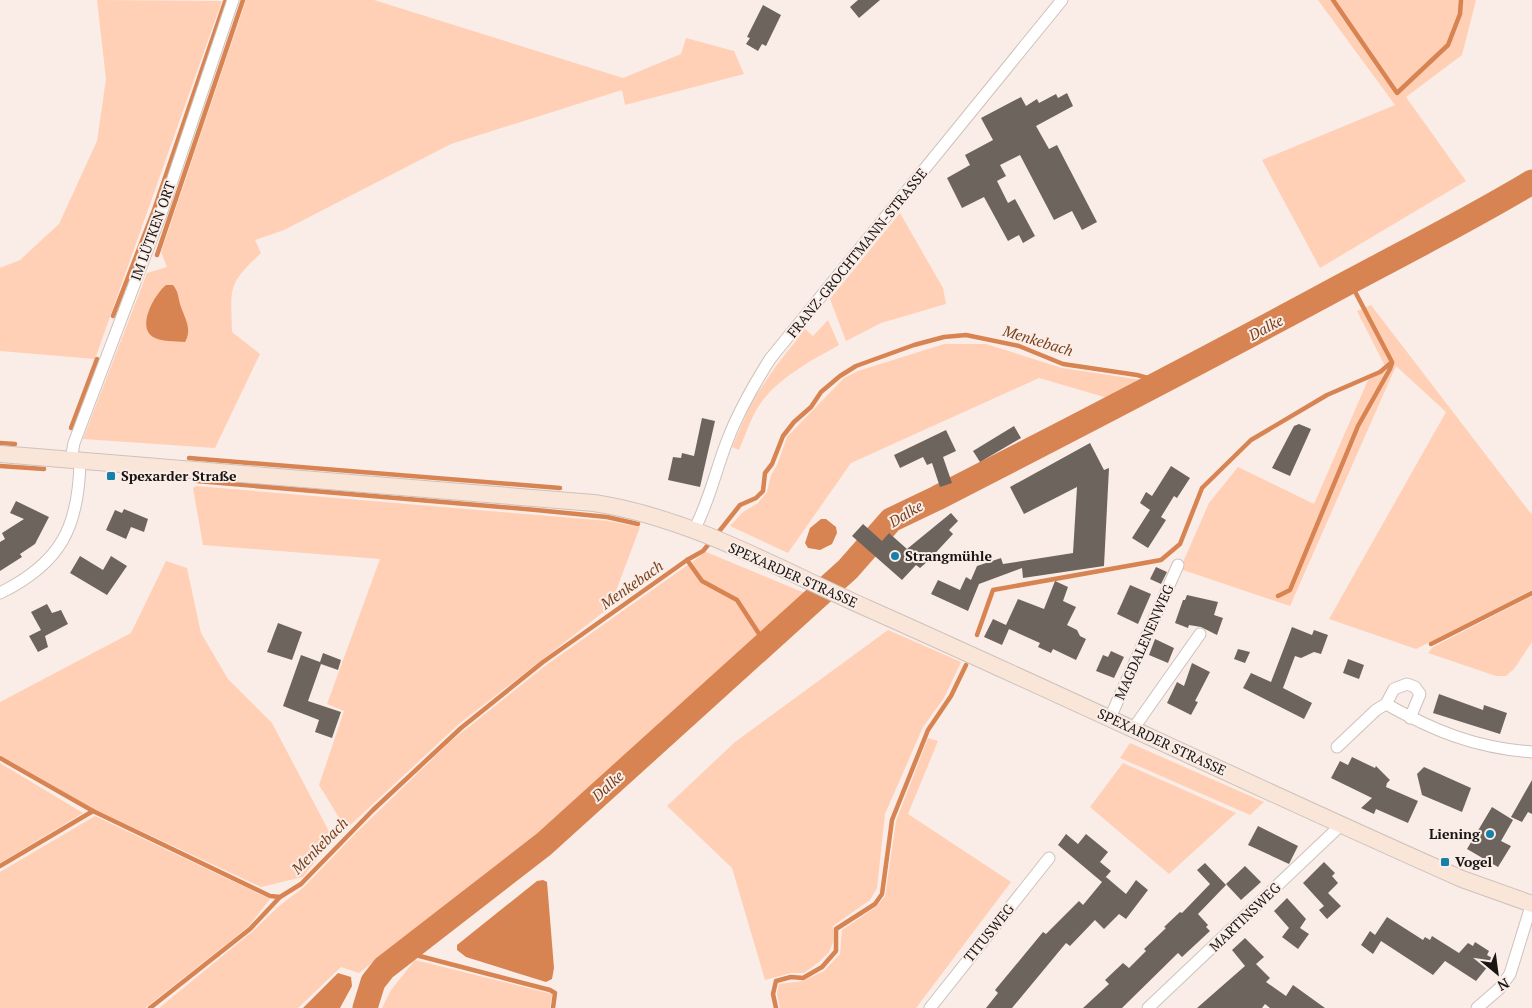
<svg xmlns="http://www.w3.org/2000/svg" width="1532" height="1008" font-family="'PT Serif',serif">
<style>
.green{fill:#ffd0b6}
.water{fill:#d88452}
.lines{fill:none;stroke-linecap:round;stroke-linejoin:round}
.stream{stroke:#d88452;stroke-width:4.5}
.river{stroke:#d88452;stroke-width:25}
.building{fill:#6e645e}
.street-casing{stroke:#cdc2bb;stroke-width:13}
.secondary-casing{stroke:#cdc2bb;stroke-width:18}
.street{stroke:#fff;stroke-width:11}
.secondary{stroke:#fae5d9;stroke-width:16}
.poi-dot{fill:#1580a9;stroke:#faede7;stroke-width:2}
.labels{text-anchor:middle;stroke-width:4;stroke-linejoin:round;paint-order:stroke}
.street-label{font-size:14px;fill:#191513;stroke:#faede7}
.poi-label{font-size:14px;font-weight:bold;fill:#191513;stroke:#faede7;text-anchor:start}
.water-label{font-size:15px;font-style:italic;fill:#78401c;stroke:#faede7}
</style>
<rect width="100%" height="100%" fill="#faede7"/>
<g class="green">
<polygon points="97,0 222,1 95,359 0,351 0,268 20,260 59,224 97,141 106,79"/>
<path d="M246,0H374L623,78L681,54L686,38L734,51L744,74L625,105L622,90L451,144L284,230L255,240L261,253C227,285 231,287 232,332L260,354L215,448L83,439L147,273L167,267L161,252Z"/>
<polygon points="1318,0 1476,0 1462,55 1406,97 1466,181 1320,268 1262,160 1395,105"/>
<polygon points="900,213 943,288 946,304 881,323 846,341 830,299"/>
<polygon points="1371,305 1532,515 1532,590 1416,649 1329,619 1446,412 1396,366 1290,606 1180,569 1209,503 1238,467 1314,504 1368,380 1387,370 1357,311"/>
<path d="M828,320L839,345C811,361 783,375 763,400C752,414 746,434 739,450L732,447L752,401L776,366L805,329L813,336Z"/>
<polygon points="944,344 986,344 1062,368 1149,381 1118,401 1039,378 851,463 788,553 730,526 743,512 758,503 767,492 771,475 777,465 787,437 844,378 858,371"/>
<polygon points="196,486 608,521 640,527 610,607 460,723 346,829 319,785 344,711 327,704 380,559 203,545 193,488"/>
<polygon points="706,552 805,593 536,840 422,932 401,940 359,973 341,967 298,1008 159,1008 253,931 279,906 304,887 354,835 450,742 545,666"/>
<polygon points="166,561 187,568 201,633 228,679 272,723 333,839 303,877 261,887 94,809 0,755 0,702 131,633"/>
<polygon points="1532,596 1532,642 1514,669 1506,676 1496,676 1428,653 1433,647"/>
<polygon points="888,630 961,662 944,698 923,727 885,814 877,888 870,900 833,926 833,942 829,952 819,962 804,973 791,973 765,980 732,868 667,806 735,742"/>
<polygon points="928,738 938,741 908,814 1011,882 916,1008 780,1008 777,994 779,984 803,981 824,971 840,954 842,930 876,907 885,896 896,821"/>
<polygon points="1130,743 1264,802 1250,815 1120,758"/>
<polygon points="0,763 83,813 0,863"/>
<polygon points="1123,763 1236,813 1169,874 1090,807"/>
<polygon points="95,816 270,899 248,927 145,1008 0,1008 0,872"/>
<polygon points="415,960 552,994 550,1008 382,1008 391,990"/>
</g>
<g class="water">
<path d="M166,285H173C178,291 178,296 180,304C184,317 193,329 185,342C175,341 161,342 153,337C136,326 155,294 166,285Z"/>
<polygon points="821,519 826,519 836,527 837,533 832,544 820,550 808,548 805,543 810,528"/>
<polygon points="543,880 547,882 554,968 552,979 546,982 466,957 457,950 457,945 537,881"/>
<polygon points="338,973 351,977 352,986 340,1008 303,1008"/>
</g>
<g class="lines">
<g class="stream">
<polyline points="1333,0 1397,93 1448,45 1460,14 1461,0"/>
<polyline points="157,255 243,0"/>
<polyline points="113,316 154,210 225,2"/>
<polyline points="71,428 97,359"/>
<polyline points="0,443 15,444"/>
<polyline points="189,458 560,488"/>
<polyline points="0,466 44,469"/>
<polyline points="197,481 536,510 607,517 638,524"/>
<polyline points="717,534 740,505 756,498 763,491 765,473 772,464 783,436 794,422 811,407 821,392 840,376 856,366 914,345 944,337 966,335 1019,346 1063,364 1137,375 1162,382"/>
<polyline points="687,560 702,581 737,600 765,643"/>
<polyline points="1278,596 1290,590 1358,426 1390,369 1392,363"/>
<polyline points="977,635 993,590 1161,560 1180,544 1202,488 1251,440 1327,395 1380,372 1392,362 1350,282"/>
<polyline points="1431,644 1532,593"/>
<polyline points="0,758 93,811 270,896 280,897"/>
<polyline points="0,866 93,811"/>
<polyline points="405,949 408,953 550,990 555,993 553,1008"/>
<polyline points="150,1008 250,929 280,897 301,884 373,810 461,728 543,662 687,560 703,551 712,540"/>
<polyline points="776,1008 773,994 776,981 791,977 803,978 822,967 836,951 836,929 875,904 882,894 892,820 928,730 951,696 966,665"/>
</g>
<path class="river" d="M365,1008L373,982L384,968L544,844L848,569L891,520L937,498C1066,432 1195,365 1323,296C1393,258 1464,223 1532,182"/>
</g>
<g class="building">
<polygon points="858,0 880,0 859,18 850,7"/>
<polygon points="763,5 781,15 766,46 762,44 758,51 746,44 750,38 747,37"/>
<polygon points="1067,93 1073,106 1036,126 1049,149 1057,145 1097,222 1082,230 1072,211 1054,220 1020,155 1000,165 1006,176 997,181 1008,203 1015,199 1035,236 1023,243 1019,235 1008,241 984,197 962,208 947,178 970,165 965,155 993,140 981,118 1021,97 1026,106 1037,99 1039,103 1056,94 1058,98"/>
<polygon points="702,418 715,421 700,487 668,480 673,457 681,458 682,453 694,456"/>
<polygon points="1299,424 1311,429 1290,476 1272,468 1294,426"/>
<polygon points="1014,426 1021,438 980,462 973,451"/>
<polygon points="946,430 956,451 943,457 952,483 940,487 932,463 927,465 923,457 900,468 894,455"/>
<polygon points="1090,443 1104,470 1109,468 1104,566 1023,578 1022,568 979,584 968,611 931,594 938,580 960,590 966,577 971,580 977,566 1001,558 1003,564 1073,553 1077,487 1024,514 1010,487"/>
<polygon points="1171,466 1190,478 1177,498 1174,496 1161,517 1166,520 1148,548 1132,538 1150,510 1140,503 1146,492 1152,496"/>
<polygon points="16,501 49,517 35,544 20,554 22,557 0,571 0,542 5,539 2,533 24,519 10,513"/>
<polygon points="124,509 148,519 144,532 131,527 126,539 106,530 115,510 122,513"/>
<polygon points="951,513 958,521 949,530 953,534 928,561 920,568 916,565 902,580 852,536 863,524 882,541 889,533 907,549"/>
<polygon points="80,556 103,570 111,556 127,566 107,595 70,573"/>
<polygon points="1156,567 1167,572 1161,584 1150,579"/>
<polygon points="1055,581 1068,587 1063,601 1076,607 1067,625 1077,630 1080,636 1086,639 1076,660 1053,649 1051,653 1038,647 1040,643 1009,629 1002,645 984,637 993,619 1006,625 1018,599 1044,609"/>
<polygon points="1130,585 1151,594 1138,624 1117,614"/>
<polygon points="1187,595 1218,602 1214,615 1223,618 1217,635 1201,627 1189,625 1188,628 1175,623 1183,600 1185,600"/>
<polygon points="47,604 52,613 61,610 68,624 45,636 48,647 38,652 29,636 41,630 31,612"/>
<polygon points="278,623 302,632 292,660 267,652"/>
<polygon points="1292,627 1312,635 1314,630 1328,635 1321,654 1314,652 1301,658 1295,656 1283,688 1312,703 1304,719 1243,688 1251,673 1271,682"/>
<polygon points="1155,639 1174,648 1168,663 1149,655"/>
<polygon points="1238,649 1250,652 1245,663 1234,659"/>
<polygon points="1111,651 1124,657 1114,678 1096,671 1103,655 1108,657"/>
<polygon points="323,653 341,660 338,670 321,664 308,701 341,712 332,738 315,732 319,720 283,706 301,655 320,662"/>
<polygon points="1348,659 1364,665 1359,679 1343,673"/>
<polygon points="1192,663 1210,672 1195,701 1198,702 1191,715 1167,703 1177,682 1184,686"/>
<polygon points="1439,694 1483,710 1484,705 1507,713 1500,734 1433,713"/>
<polygon points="1352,757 1375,768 1376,766 1390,780 1384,786 1387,783 1386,787 1418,801 1408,823 1376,809 1374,814 1361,808 1372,798 1331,778 1340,761 1348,765"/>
<polygon points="1424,767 1471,788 1462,812 1422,795 1417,774"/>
<polygon points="1532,780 1532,814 1528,812 1522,822 1511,817"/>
<polygon points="1492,807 1513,820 1501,841 1511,846 1498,867 1467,849"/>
<polygon points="1258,826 1298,846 1289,864 1248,845"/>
<polygon points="1066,834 1078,844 1086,834 1108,852 1100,862 1111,871 1104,879 1106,877 1126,894 1136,880 1148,890 1126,919 1119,914 1104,929 1095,920 1070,946 1066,943 1012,1008 986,1008 998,993 995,990 1043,932 1046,934 1079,901 1083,905 1102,882 1058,845"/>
<polygon points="1324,862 1335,873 1332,876 1338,883 1328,893 1341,906 1327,919 1319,910 1324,906 1303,883"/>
<polygon points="1205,863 1226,885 1198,914 1208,925 1206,927 1210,931 1182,957 1178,953 1122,1008 1083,1008 1109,984 1105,980 1123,963 1129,968 1146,951 1144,949 1166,928 1164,927 1180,912 1182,913 1210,884 1197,870"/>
<polygon points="1245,866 1261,882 1241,900 1226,884"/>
<polygon points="1287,898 1306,919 1300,928 1309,934 1298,949 1282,937 1289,928 1274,911"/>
<polygon points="1387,917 1423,940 1425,937 1430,940 1432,936 1459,953 1468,943 1473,946 1475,942 1489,951 1487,955 1492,958 1488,964 1489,965 1476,981 1445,961 1433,975 1381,941 1373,954 1361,945 1370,931 1375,935"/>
<polygon points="1245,938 1264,957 1256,964 1270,978 1266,982 1286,996 1293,985 1325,1008 1270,1008 1265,1004 1262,1008 1197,1008 1245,966 1232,950"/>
</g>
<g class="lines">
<g class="street-casing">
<g id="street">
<polyline points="71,460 74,443 161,214 233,0"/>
<path d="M694,530C709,502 715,473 726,444C737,414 753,386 770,359L1062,0"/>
<path d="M0,593C61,563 79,527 80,460"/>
<path d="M1386,704C1434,731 1476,748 1532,752"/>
<polyline points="1110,718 1178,565"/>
<polyline points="1133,729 1200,634"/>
<polyline points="1337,747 1376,710 1386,704 1394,689 1407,684 1415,687 1420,694 1410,718"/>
<polyline points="930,1008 1049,858"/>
<polyline points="1148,1008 1341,825"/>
<polyline points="1477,1008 1500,988 1510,974 1532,903"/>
</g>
</g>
<g class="secondary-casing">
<path id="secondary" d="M0,454L594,503C692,518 779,569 869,609C1067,697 1263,791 1462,879L1532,904"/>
</g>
<use href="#street" class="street"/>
<use href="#secondary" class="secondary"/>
</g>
<g class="poi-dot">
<rect x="106" y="471" width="10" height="10" rx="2.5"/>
<circle cx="895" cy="556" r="5"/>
<circle cx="1490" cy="834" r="5"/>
<rect x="1440" y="857" width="10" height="10" rx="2.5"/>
</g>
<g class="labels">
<g class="street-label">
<text transform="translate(153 231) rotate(-70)" y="5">IM LÜTKEN ORT</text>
<text transform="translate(857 253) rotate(-51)" y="5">FRANZ-GROCHTMANN-STRASSE</text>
<text transform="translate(793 575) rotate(24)" y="5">SPEXARDER STRASSE</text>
<text transform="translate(1144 642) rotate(-66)" y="5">MAGDALENENWEG</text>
<text transform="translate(1162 742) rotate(25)" y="5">SPEXARDER STRASSE</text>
<text transform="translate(1245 917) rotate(-44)" y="5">MARTINSWEG</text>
<text transform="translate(989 933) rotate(-51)" y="5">TITUSWEG</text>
</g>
<g class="poi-label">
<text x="121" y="481">Spexarder Straße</text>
<text x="905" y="561">Strangmühle</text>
<text x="1480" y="839" text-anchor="end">Liening</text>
<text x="1455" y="867">Vogel</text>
</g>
<g class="water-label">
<text transform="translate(1266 328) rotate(-28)" y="5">Dalke</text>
<text transform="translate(1038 341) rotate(17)" y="5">Menkebach</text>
<text transform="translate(906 514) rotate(-31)" y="5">Dalke</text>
<text transform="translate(632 585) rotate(-35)" y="5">Menkebach</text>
<text transform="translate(608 786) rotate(-42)" y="5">Dalke</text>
<text transform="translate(320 846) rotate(-45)" y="5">Menkebach</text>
</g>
</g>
<g transform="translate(1497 973) rotate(151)" stroke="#faede7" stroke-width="4" paint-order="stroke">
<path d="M0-4L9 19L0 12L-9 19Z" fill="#191513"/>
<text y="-8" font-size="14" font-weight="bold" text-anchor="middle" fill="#191513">N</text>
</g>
</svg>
